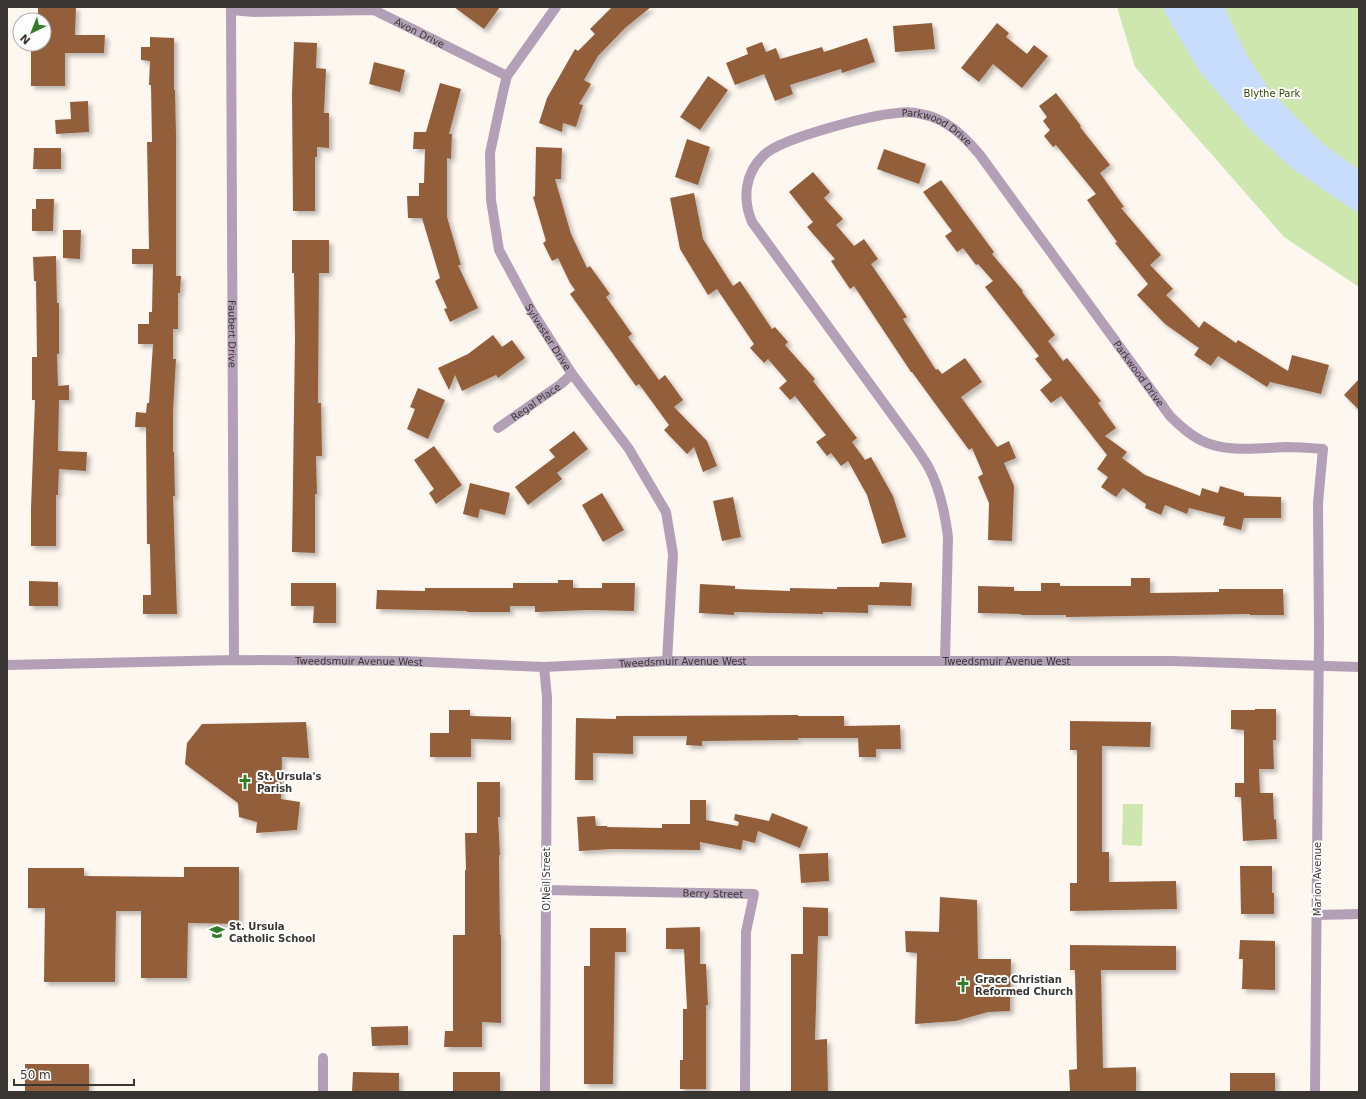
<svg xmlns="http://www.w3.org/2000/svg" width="1366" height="1099" font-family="'DejaVu Sans',sans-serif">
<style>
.green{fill:#cee7af}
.water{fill:#c8dcfe}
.building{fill:#935f3a;filter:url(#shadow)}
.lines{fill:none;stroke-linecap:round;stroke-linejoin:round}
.minor{stroke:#b4a0b6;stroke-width:10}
.labels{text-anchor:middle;stroke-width:4;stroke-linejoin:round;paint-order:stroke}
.street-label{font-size:10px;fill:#393532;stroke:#fff}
.park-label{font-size:10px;fill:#304601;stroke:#fff}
.poi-label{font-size:10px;font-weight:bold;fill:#393532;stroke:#fff;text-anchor:start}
</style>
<defs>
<filter id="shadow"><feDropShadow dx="3.5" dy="3.5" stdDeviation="2" flood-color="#0004"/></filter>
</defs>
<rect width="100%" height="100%" fill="#fef7f0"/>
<g class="green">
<polygon points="1117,7 1359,7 1359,287 1284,237 1135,67"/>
<polygon points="1123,804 1143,804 1142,846 1122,845"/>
</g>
<polygon class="water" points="1163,7 1224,7 1248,58 1271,92 1323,144 1359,170 1359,214 1293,169 1251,131 1200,72 1165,13"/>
<g class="building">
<polygon points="38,7 76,7 75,35 105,35 104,53 65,53 65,86 31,86 31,44 44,44 44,20 38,20"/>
<polygon points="454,7 500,7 484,29"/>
<polygon points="612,7 651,7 625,28 598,56 584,80 591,84 579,104 583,105 576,127 563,123 562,132 539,123 547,98 575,49 578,51 595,34 590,29"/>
<polygon points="932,23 935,49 895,52 893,26"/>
<polygon points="997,23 1009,33 1006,37 1027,54 1034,45 1048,56 1022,88 993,64 979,82 961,68"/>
<polygon points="150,37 174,38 174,90 175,90 176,135 176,276 181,276 180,293 178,293 178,329 173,329 173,359 176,359 173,412 173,452 174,452 175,496 173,496 177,614 143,614 143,595 151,595 150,544 147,544 146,427 135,427 136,412 146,413 147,403 149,403 153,344 138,344 138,324 149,324 149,312 152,312 153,264 132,264 132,249 149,249 147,142 152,142 151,85 149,85 150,61 141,60 141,47 150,47"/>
<polygon points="867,38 875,62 842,73 841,69 790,85 793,94 775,101 764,74 735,85 726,63 748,54 746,48 762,42 766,52 776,48 780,59 822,47 824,52"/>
<polygon points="294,42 317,43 316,68 326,69 324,113 329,113 329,148 317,147 317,157 315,157 315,211 293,211 292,93"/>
<polygon points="374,62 405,70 400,92 369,84"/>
<polygon points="708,76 728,90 700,130 680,117"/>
<polygon points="440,83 461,89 449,134 452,134 451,159 447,158 447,217 461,265 458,265 478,308 450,322 444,309 447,308 435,281 440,278 422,218 408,218 407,196 419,196 419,183 424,183 425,149 413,149 414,132 426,132"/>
<polygon points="1056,93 1081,126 1080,127 1110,165 1100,173 1124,207 1121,208 1161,255 1150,265 1173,289 1166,295 1199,328 1204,321 1236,343 1238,340 1288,371 1292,355 1329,365 1321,394 1270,382 1267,387 1218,356 1211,366 1194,355 1199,348 1165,324 1137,295 1148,284 1115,243 1117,242 1087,200 1096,194 1056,145 1053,147 1044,136 1050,130 1043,121 1047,117 1039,106"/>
<polygon points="88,101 89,132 56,134 55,120 71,119 70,102"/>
<polygon points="687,139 710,147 698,185 675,177"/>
<polygon points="536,147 562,148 561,179 555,179 571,234 587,268 590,266 610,294 606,297 632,334 628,337 659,380 665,375 683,400 674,407 707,441 717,466 703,472 694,447 687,454 664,430 669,425 639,384 636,386 570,294 575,290 570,283 558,258 552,261 543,243 546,241 533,197 535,196"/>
<polygon points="34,148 61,148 61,169 33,169"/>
<polygon points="884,149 926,164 919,184 877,169"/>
<polygon points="813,172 830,192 824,198 843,219 836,225 854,246 864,239 878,259 871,264 907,317 903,319 936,370 938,369 942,374 965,358 982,382 961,397 997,447 1009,441 1016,458 1004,463 1014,486 1012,541 988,540 989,503 978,477 983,474 972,448 969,450 912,372 911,372 854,286 850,289 831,261 835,259 807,227 813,222 789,192"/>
<polygon points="941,180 994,252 992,254 1023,291 1022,292 1055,335 1048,341 1063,361 1067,358 1101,401 1098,403 1116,428 1105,436 1127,452 1122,458 1145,475 1200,496 1202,488 1218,493 1220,486 1244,493 1244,496 1281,497 1281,518 1244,518 1241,530 1223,525 1225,517 1189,508 1187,514 1165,505 1161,515 1145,508 1146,504 1123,488 1116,497 1101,487 1108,477 1097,469 1107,455 1061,396 1051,403 1040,390 1052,380 1035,359 1039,356 985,287 993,281 978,264 976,265 963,248 957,252 945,236 952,231 923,192"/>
<polygon points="694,193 703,239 733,286 740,281 772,329 775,327 788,342 785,345 815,379 813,381 857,438 852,442 865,460 871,457 893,496 906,537 882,544 867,495 848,461 841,466 831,453 827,456 816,442 826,435 795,396 790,400 779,388 787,381 768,359 764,363 750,348 754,344 717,289 708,295 680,249 670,198"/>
<polygon points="36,199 54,199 53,231 32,231 32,209 36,209"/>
<polygon points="63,230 81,230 80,259 63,258"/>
<polygon points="292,240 329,240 329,273 319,273 318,403 321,403 322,456 316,456 317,494 315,494 315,553 292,552 295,338 294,273 292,273"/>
<polygon points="56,256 57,303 59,303 59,354 57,354 58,386 69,385 69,400 59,400 58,451 87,452 86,471 59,469 58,495 56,495 56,546 31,546 31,508 35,400 32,400 32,357 37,357 36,281 34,281 33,257"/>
<polygon points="493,335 502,347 512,340 525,358 498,378 496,375 462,391 455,375 449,390 438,368 468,354"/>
<polygon points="1359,379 1359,410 1344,395"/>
<polygon points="418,388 445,400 428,439 407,429 415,409 410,407"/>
<polygon points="574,431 588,449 557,473 562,479 528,505 515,487 555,457 549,450"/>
<polygon points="434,446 462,485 436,504 429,493 434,489 414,460"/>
<polygon points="470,483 510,493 505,515 480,509 478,518 463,514"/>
<polygon points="602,493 624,530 603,542 582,505"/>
<polygon points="733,497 741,537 722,541 713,501"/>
<polygon points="1131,578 1150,578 1150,593 1219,592 1219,589 1283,589 1284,615 1250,615 1250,614 1066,617 1066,615 1021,615 1021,614 978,613 978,586 1014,587 1014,591 1041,591 1041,583 1060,583 1060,586 1131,586"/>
<polygon points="558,580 573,580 573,588 602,588 602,583 635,583 634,611 589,610 535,612 535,606 510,606 510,612 467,612 467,611 376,609 377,590 425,591 425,588 513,588 513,583 558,583"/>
<polygon points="29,581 58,582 58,606 29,606"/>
<polygon points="880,582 912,583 911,606 868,605 868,613 823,612 823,614 734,612 734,615 699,613 700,584 735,586 735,589 790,591 790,588 837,589 837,587 879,587"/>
<polygon points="291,583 336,583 336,623 313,623 314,606 291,606"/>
<polygon points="1255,709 1276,709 1276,740 1273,740 1274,769 1259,769 1260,793 1273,793 1274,820 1276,819 1277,839 1243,841 1241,797 1235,797 1235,783 1244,783 1244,730 1231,729 1231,710 1255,710"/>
<polygon points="449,710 470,710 470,716 511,717 511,740 471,739 471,757 430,757 430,733 449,733"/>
<polygon points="798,715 798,716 844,716 844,726 900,725 901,749 876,749 876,757 859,757 858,738 798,738 798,740 702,741 702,746 686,745 687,736 633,736 633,754 593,753 593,780 575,780 576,718 616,719 616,716"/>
<polygon points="1070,721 1151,722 1150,747 1102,746 1102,852 1109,852 1109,882 1176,881 1177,909 1070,911 1070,883 1077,883 1077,750 1070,750"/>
<polygon points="306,722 309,758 282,757 281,799 300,802 297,830 256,833 257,822 239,817 238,803 185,764 187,743 202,724"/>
<polygon points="477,782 500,782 500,817 498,817 500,855 499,855 500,935 501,935 501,1023 482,1022 482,1047 444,1047 445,1031 453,1031 453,935 465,935 465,870 466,870 465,833 477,833"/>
<polygon points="690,800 706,800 706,820 738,826 739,822 734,820 735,814 769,821 772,813 808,827 800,848 758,831 755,843 743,840 741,850 700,842 700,850 612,849 579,851 577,817 595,816 596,826 607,826 607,827 662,828 662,824 690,824"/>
<polygon points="828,853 829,881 801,883 799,854"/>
<polygon points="1240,866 1272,866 1272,893 1274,893 1274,914 1241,914"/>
<polygon points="184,867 239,867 239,924 188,923 187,978 141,978 141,911 116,911 115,982 44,982 45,908 28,908 28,868 84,868 84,876 184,877"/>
<polygon points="940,897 977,900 978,959 1011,959 1010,1011 988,1012 956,1021 915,1024 917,953 906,952 905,931 939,932"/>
<polygon points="803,907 828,908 828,936 818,936 815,1040 827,1039 828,1092 791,1092 791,954 803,954"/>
<polygon points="700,927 700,964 706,964 708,1005 706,1005 706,1089 680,1089 680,1060 683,1060 683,1009 687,1009 684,949 666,949 666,928"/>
<polygon points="590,928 626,928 626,952 615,952 613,1084 584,1084 584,966 590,966"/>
<polygon points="1240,940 1275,941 1275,990 1242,989 1243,959 1239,959"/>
<polygon points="1070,945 1176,946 1176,970 1101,970 1103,1068 1136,1067 1136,1092 1070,1092 1069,1070 1077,1069 1075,970 1070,970"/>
<polygon points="408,1026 408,1045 372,1046 371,1027"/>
<rect x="25" y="1064" width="64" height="28"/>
<polygon points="353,1072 399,1073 399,1092 352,1092"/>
<rect x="453" y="1072" width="47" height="20"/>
<polygon points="1230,1073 1275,1073 1275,1092 1230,1091"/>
</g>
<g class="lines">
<g class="minor">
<path id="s1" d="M231,7L234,660"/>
<path id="s2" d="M556,7L507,76L503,92L490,153L491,200L499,250L533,313L572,374L629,449L666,512L673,554L667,661"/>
<path id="s3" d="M231,10L254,12L374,10L507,76"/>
<path id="s4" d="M498,428L561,384L572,374"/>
<path id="s5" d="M945,661L948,537C945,513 940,489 929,468C924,459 918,451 912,442L752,222C742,198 745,173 764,155C781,138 872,115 897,113C905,112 913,112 921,114C946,118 964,136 980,155L1170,416C1181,427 1194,439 1210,444C1232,452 1263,448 1286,447C1298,447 1311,448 1323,449L1318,503L1319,632L1315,1092"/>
<path id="s6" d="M7,665L234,660L404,661L544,667L667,661H1172L1359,667"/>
<polyline points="544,667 547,697 545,1092"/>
<path id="s7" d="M545,890L754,894L746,932L745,1092"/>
<polyline points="1317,915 1359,914"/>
<polyline points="323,1092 323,1058"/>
</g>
</g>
<defs>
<g id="church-bare" transform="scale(1.2)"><path d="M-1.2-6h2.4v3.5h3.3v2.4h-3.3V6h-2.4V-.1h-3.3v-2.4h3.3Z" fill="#307d25" stroke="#fff" stroke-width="2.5" paint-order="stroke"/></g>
<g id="school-bare" transform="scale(1.2)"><path d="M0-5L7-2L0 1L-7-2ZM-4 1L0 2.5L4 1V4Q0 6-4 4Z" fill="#307d25" stroke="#fff" stroke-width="2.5" paint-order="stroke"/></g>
</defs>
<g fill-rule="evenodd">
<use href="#church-bare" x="245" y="782"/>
<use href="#school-bare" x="217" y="932"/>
<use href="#church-bare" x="963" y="985"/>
</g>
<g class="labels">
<g class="street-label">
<text dy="4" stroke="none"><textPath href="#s3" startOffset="194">Avon Drive</textPath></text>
<text dy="4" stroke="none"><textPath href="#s5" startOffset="756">Parkwood Drive</textPath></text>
<text dy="4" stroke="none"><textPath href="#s1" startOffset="327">Faubert Drive</textPath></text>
<text dy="4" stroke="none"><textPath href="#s2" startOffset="361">Sylvester Drive</textPath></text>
<text dy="4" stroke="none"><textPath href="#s5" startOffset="1080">Parkwood Drive</textPath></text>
<text dy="4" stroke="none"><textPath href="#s4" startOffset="46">Regal Place</textPath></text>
<text dy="4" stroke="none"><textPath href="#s6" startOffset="352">Tweedsmuir Avenue West</textPath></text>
<text dy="4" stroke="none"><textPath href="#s6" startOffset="1000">Tweedsmuir Avenue West</textPath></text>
<text dy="4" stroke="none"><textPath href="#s6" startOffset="676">Tweedsmuir Avenue West</textPath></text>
<text transform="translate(546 879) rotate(-90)" y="4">O'Neil Street</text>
<text transform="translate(1317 879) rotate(-90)" y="4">Marion Avenue</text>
<text dy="4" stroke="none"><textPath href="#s7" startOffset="168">Berry Street</textPath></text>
</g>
<g class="park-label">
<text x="1272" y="97">Blythe Park</text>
</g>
<g class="poi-label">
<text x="257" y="780">St. Ursula's<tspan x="257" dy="12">Parish</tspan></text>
<text x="229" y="930">St. Ursula<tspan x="229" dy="12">Catholic School</tspan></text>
<text x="975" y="983">Grace Christian<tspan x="975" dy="12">Reformed Church</tspan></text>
</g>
</g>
<rect width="1366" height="1099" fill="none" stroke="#393532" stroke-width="16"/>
<g transform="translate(32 32) rotate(223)"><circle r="19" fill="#ffffff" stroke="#b0aead"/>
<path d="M0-3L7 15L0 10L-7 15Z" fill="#307d25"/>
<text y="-6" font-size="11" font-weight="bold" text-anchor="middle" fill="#393532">N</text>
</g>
<path d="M14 1079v6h120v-6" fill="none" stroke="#393532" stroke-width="2"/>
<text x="20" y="1079" font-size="12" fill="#393532" stroke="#ffffff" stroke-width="3" paint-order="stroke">50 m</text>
</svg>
